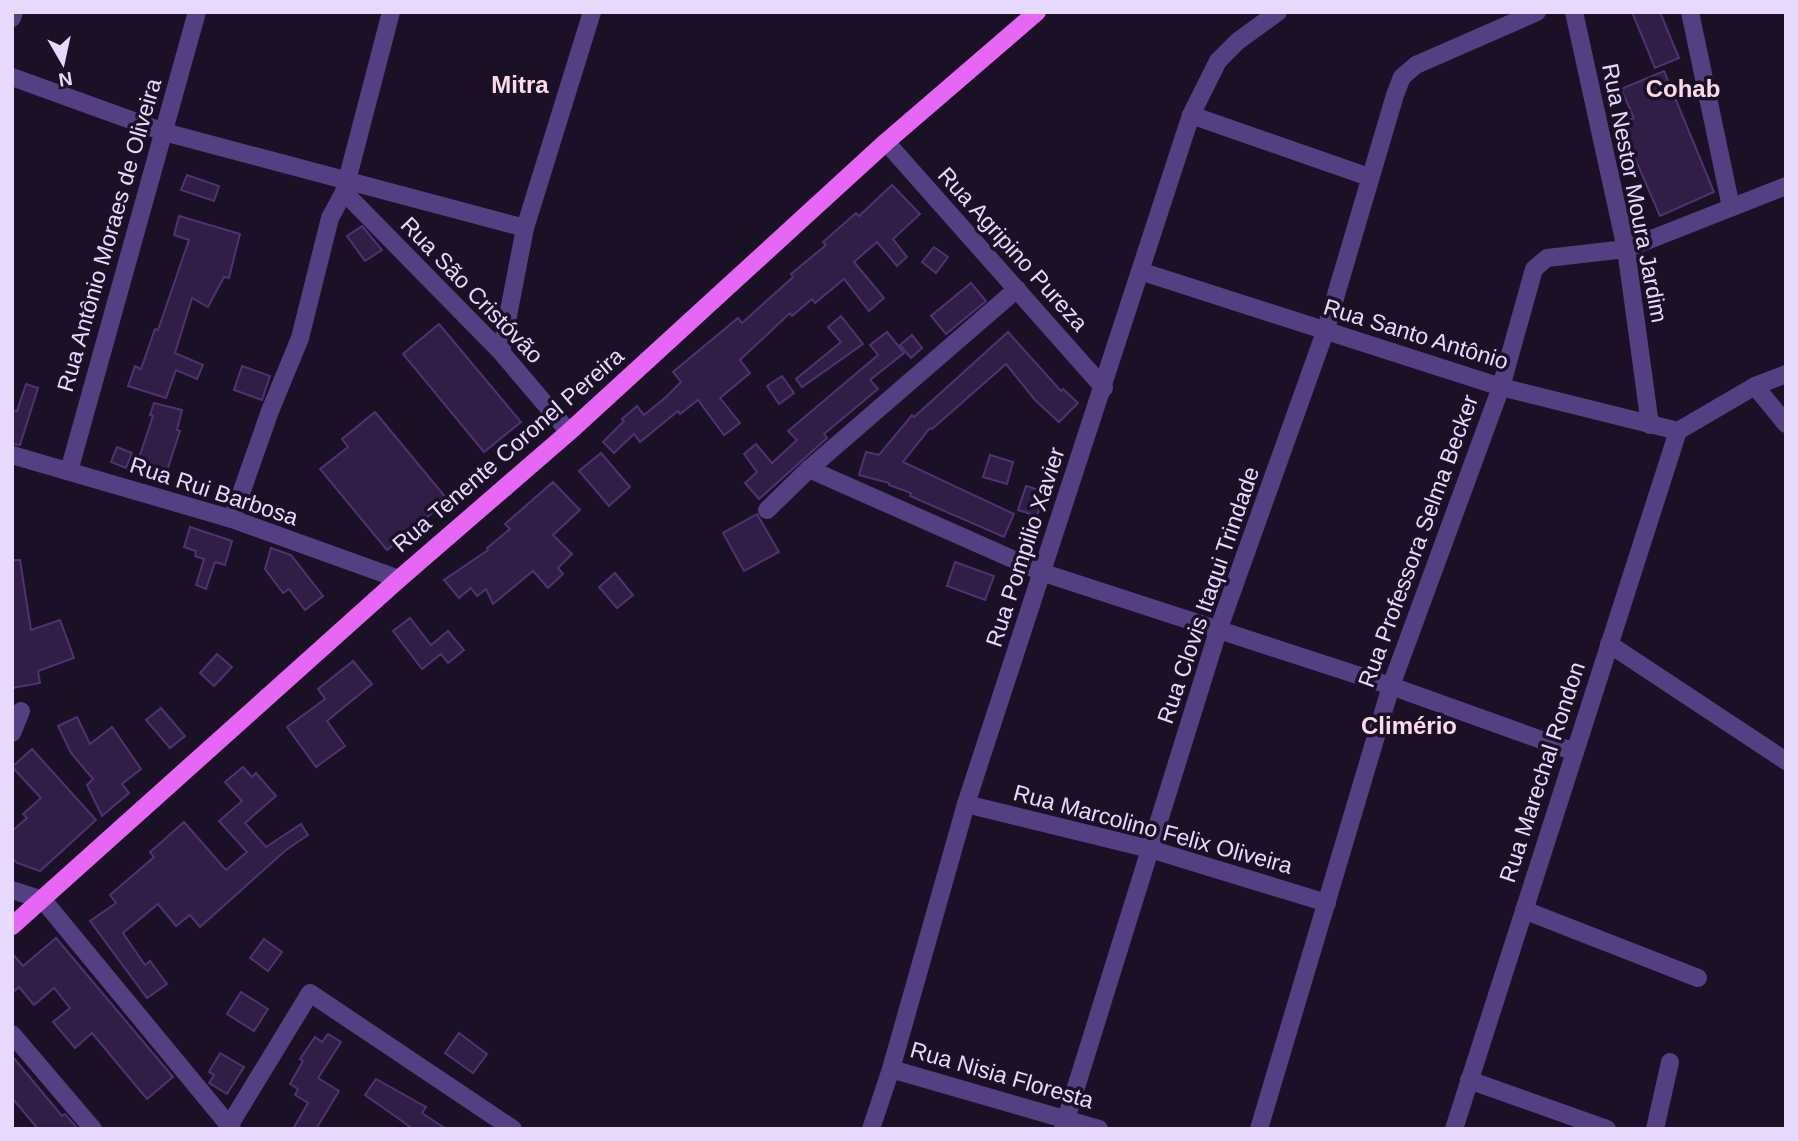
<svg xmlns="http://www.w3.org/2000/svg" width="1798" height="1141" font-family="Helvetica,sans-serif">
<style>
.building{fill:#311e46;stroke:#4f3270;stroke-width:2}
.lines{fill:none;stroke-linecap:round;stroke-linejoin:round}
.minor{stroke:#543f82;stroke-width:18}
.major{stroke:#e767f5;stroke-width:18}
.labels{text-anchor:middle;stroke-width:7;stroke-linejoin:round;paint-order:stroke}
.street-label{font-size:23px;fill:#e7d8fd;stroke:#1a1126}
.neighbourhood-label{font-size:24px;font-weight:bold;fill:#fddae7;stroke:#1a1126}
</style>
<rect width="100%" height="100%" fill="#1a1126"/>
<g class="building">
<polygon points="1632,12 1660,12 1679,58 1655,68"/>
<polygon points="1664,71 1714,192 1660,216 1620,124 1634,118 1621,89"/>
<polygon points="187,175 219,186 214,201 181,190"/>
<polygon points="892,185 920,214 893,239 907,257 897,266 877,242 854,262 884,298 869,311 844,279 815,303 812,299 792,316 790,313 740,360 750,373 720,398 740,423 724,435 698,400 680,414 678,411 640,442 634,434 614,453 603,442 624,421 622,419 637,406 644,415 666,397 681,382 673,372 738,318 742,323 793,277 791,274 826,245 823,242 856,213 859,216"/>
<polygon points="179,216 240,234 229,278 224,277 208,307 192,298 175,353 203,365 197,379 176,370 166,398 128,386 135,366 141,369 155,329 158,330 189,240 174,235"/>
<polygon points="362,226 382,250 365,261 347,236"/>
<polygon points="934,247 948,257 936,273 922,262"/>
<polygon points="971,283 986,301 946,334 931,316"/>
<polygon points="841,316 863,344 802,387 796,379 841,342 828,327"/>
<polygon points="439,324 521,422 484,452 403,354"/>
<polygon points="887,332 904,353 870,380 878,389 824,434 827,438 759,499 745,483 757,472 744,454 756,444 772,463 797,440 788,431 878,355 870,345"/>
<polygon points="1008,332 1061,391 1063,389 1078,403 1059,422 1035,400 1006,364 932,429 930,428 903,462 1014,514 1004,537 910,496 911,493 889,485 889,483 859,475 866,452 879,455 912,415 914,417"/>
<polygon points="912,335 922,348 911,358 900,345"/>
<polygon points="242,366 270,376 262,400 234,390"/>
<polygon points="782,376 794,393 779,404 767,386"/>
<polygon points="26,384 38,388 20,445 12,444 12,410 17,411"/>
<polygon points="154,403 182,410 177,430 180,431 166,474 137,464 153,416 150,415"/>
<polygon points="375,412 448,500 387,550 320,469 348,447 342,439"/>
<polygon points="117,447 132,453 126,468 111,462"/>
<polygon points="601,453 630,487 609,506 579,471"/>
<polygon points="990,455 1013,462 1007,484 983,477"/>
<polygon points="553,482 580,510 553,535 572,554 558,568 563,574 548,588 533,571 493,604 486,589 477,596 471,588 459,598 444,580 488,550 487,548 510,529 505,524"/>
<polygon points="1026,486 1045,492 1037,516 1018,510"/>
<polygon points="757,514 779,552 744,571 723,533"/>
<polygon points="190,527 232,541 225,565 215,562 206,589 196,585 204,559 195,556 196,551 184,547"/>
<polygon points="271,548 291,555 323,596 305,610 289,589 283,593 265,569"/>
<polygon points="12,560 20,560 31,630 60,620 74,658 38,671 40,683 12,688"/>
<polygon points="955,562 994,576 985,600 947,586"/>
<polygon points="615,573 633,595 617,608 599,587"/>
<polygon points="410,618 431,645 448,631 464,650 448,663 441,654 422,669 393,631"/>
<polygon points="217,654 232,667 214,686 200,673"/>
<polygon points="353,661 372,684 327,721 345,746 316,767 287,727 325,699 318,689"/>
<polygon points="161,708 185,736 170,748 146,720"/>
<polygon points="77,717 90,744 112,727 141,769 122,784 129,793 102,816 87,785 93,779 71,753 58,726"/>
<polygon points="32,749 96,820 40,871 17,863 12,858 12,831 27,818 23,814 41,798 12,767"/>
<polygon points="243,767 252,777 256,773 276,796 245,823 266,847 301,824 308,835 286,850 200,927 190,915 176,926 158,904 123,933 145,965 150,961 167,984 147,998 90,921 116,903 110,895 154,857 150,852 184,822 226,870 247,852 219,821 242,801 225,782"/>
<polygon points="56,938 173,1077 147,1099 92,1033 75,1048 53,1022 70,1008 54,988 34,1005 19,987 12,993 12,953 23,966"/>
<polygon points="264,939 282,952 268,971 250,958"/>
<polygon points="241,992 268,1009 254,1031 227,1014"/>
<polygon points="459,1033 487,1054 473,1073 445,1053"/>
<polygon points="328,1034 341,1042 318,1078 339,1091 316,1129 293,1129 308,1103 295,1095 298,1089 290,1084 303,1061 300,1059 315,1037 322,1042"/>
<polygon points="220,1053 244,1067 227,1094 209,1083 214,1075 209,1072"/>
<polygon points="12,1056 62,1116 65,1114 78,1129 38,1129 12,1098"/>
<polygon points="376,1079 426,1107 422,1113 446,1129 413,1129 392,1114 365,1095"/>
</g>
<g class="lines">
<g class="minor">
<polyline points="391,12 344,192 501,352 569,432"/>
<polyline points="1574,12 1626,249 1650,425"/>
<polyline points="1690,12 1731,207"/>
<polyline points="12,18 14,12"/>
<polyline points="12,77 164,132 525,228"/>
<polyline points="1191,115 1369,177"/>
<polyline points="886,142 1104,388"/>
<polyline points="1143,272 1501,387 1678,431"/>
<polyline points="501,352 525,228 592,12"/>
<polyline points="1755,386 1786,424"/>
<polyline points="1678,431 1755,386 1786,374"/>
<polyline points="12,455 232,519 399,579"/>
<polyline points="809,469 1044,573 1391,686 1575,752"/>
<polyline points="69,471 197,12"/>
<polyline points="767,510 809,469 1017,289"/>
<polyline points="232,519 270,411 300,338 330,218 344,192"/>
<polyline points="1609,644 1786,761"/>
<polyline points="12,733 21,711"/>
<polyline points="966,804 1150,849 1327,903"/>
<polyline points="12,890 43,900 232,1129"/>
<polyline points="1524,910 1698,978"/>
<polyline points="12,1034 93,1129"/>
<polyline points="891,1069 1099,1129"/>
<polyline points="1469,1080 1607,1129"/>
<polyline points="229,1126 310,993 513,1129"/>
<polyline points="871,1129 891,1069 966,804 1191,115 1218,61 1238,41 1278,12"/>
<polyline points="1063,1129 1219,628 1325,332 1395,95 1402,77 1416,65 1537,12"/>
<polyline points="1259,1129 1391,686 1501,387 1534,269 1547,258 1626,249 1786,186"/>
<polyline points="1454,1129 1678,431"/>
<polyline points="1655,1129 1670,1062"/>
</g>
<polyline class="major" points="12,926 399,579 569,432 886,142 1037,12"/>
</g>
<g class="labels">
<g class="street-label">
<text transform="translate(1635 193) rotate(79)" y="8">Rua Nestor Moura Jardim</text>
<text transform="translate(109 235) rotate(-74)" y="8">Rua Antônio Moraes de Oliveira</text>
<text transform="translate(1013 249) rotate(48)" y="8">Rua Agripino Pureza</text>
<text transform="translate(472 290) rotate(46)" y="8">Rua São Cristóvão</text>
<text transform="translate(1416 334) rotate(17)" y="8">Rua Santo Antônio</text>
<text transform="translate(508 450) rotate(-41)" y="8">Rua Tenente Coronel Pereira</text>
<text transform="translate(214 491) rotate(18)" y="8">Rua Rui Barbosa</text>
<text transform="translate(1418 541) rotate(-70)" y="8">Rua Professora Selma Becker</text>
<text transform="translate(1025 547) rotate(-72)" y="8">Rua Pompilio Xavier</text>
<text transform="translate(1208 595) rotate(-71)" y="8">Rua Clovis Itaqui Trindade</text>
<text transform="translate(1542 772) rotate(-72)" y="8">Rua Marechal Rondon</text>
<text transform="translate(1153 829) rotate(15)" y="8">Rua Marcolino Felix Oliveira</text>
<text transform="translate(1002 1075) rotate(16)" y="8">Rua Nisia Floresta</text>
</g>
<g class="neighbourhood-label">
<text x="520" y="93">Mitra</text>
<text x="1683" y="97">Cohab</text>
<text x="1409" y="734">Climério</text>
</g>
</g>
<rect width="1798" height="1141" fill="none" stroke="#e7d8fd" stroke-width="28"/>
<g transform="translate(63 63) rotate(171)" stroke="#1a1126" stroke-width="5" paint-order="stroke">
<path d="M0-5L12 26L0 18L-12 26Z" fill="#e7d8fd"/>
<text y="-10" font-size="19" font-weight="bold" text-anchor="middle" fill="#e7d8fd">N</text>
</g>
</svg>
